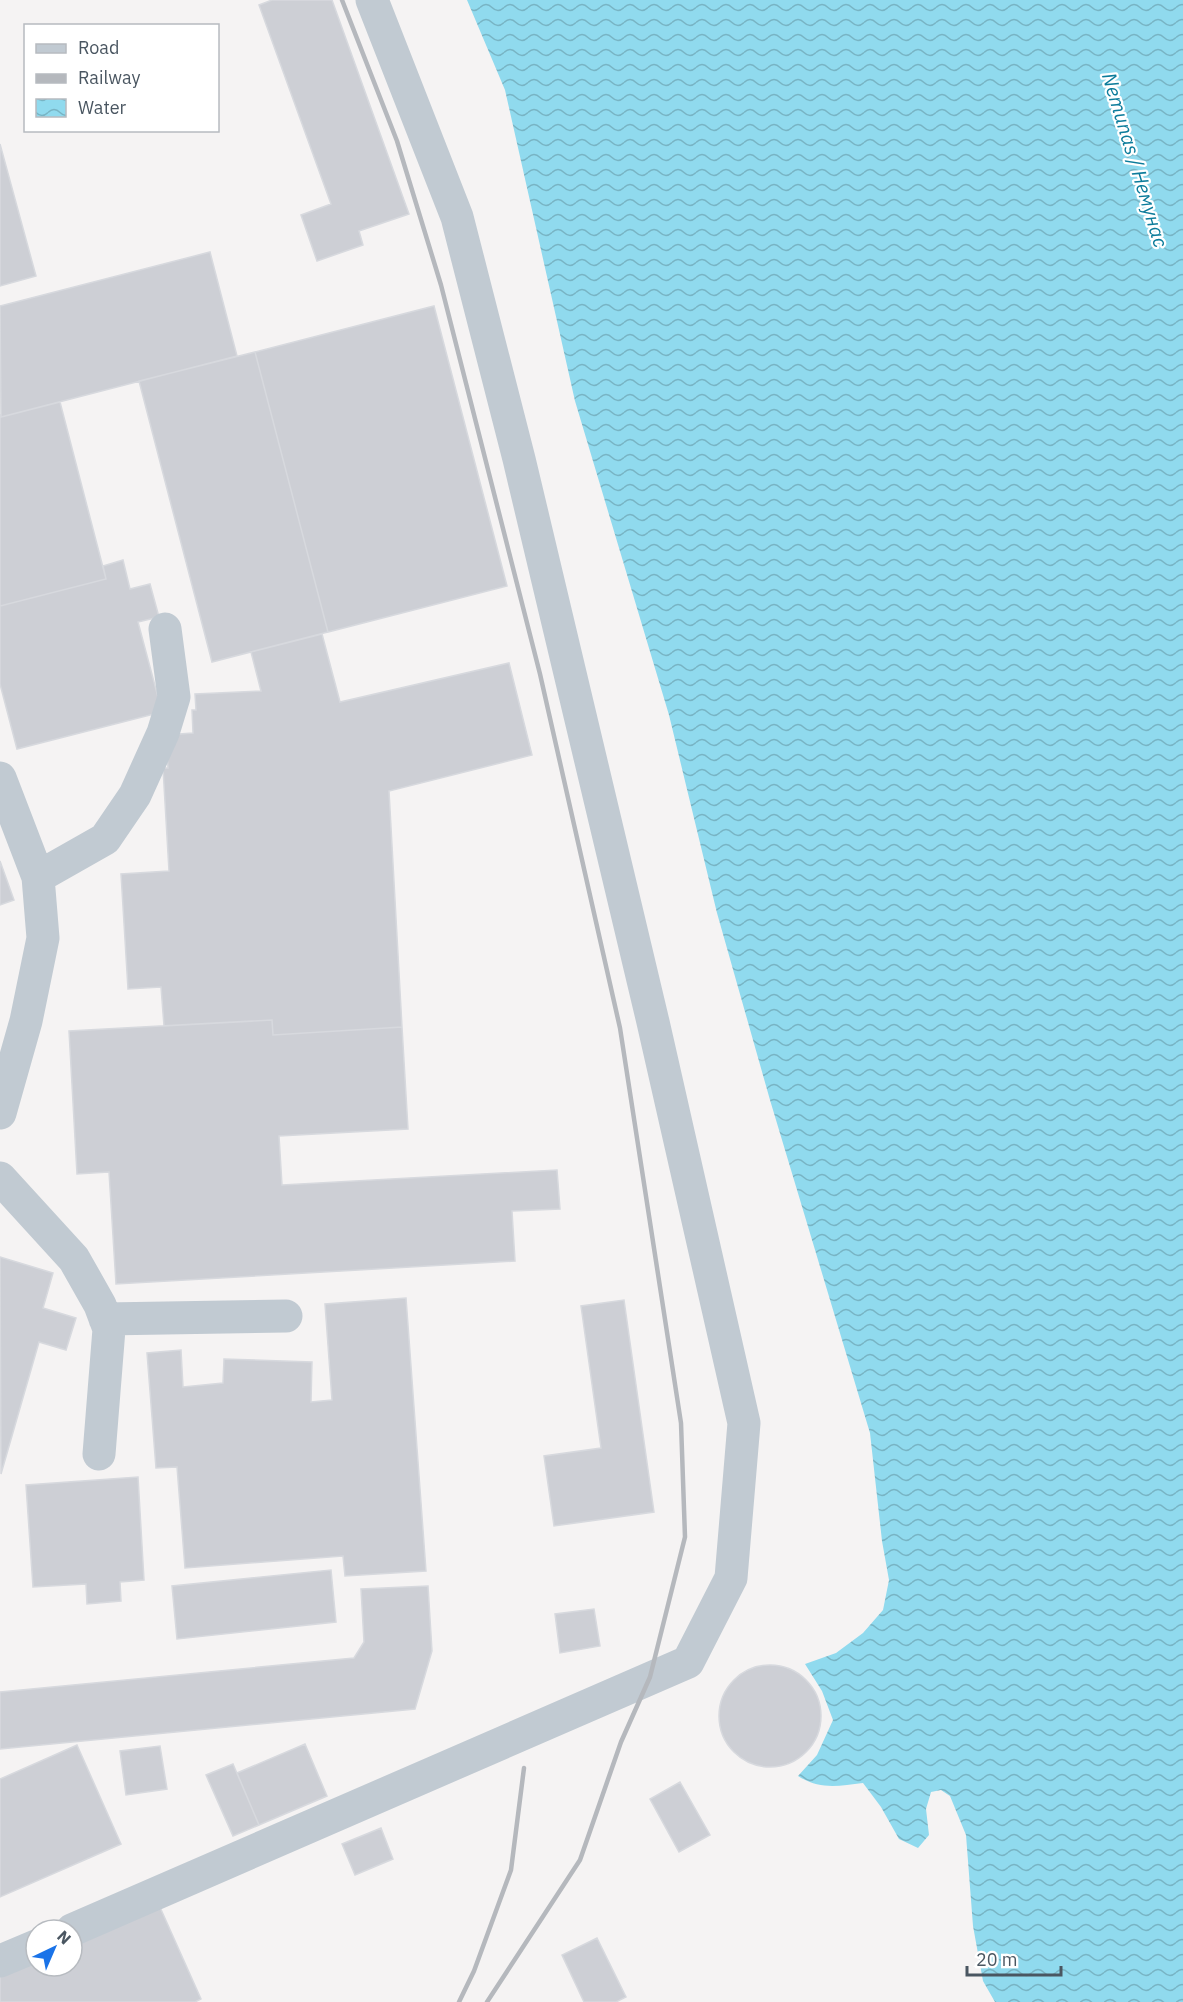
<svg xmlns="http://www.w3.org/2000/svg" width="1183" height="2002" viewBox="0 0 1183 2002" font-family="'IBM Plex Sans',sans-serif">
<defs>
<pattern id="water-waves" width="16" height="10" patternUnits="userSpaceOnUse" patternTransform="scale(1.5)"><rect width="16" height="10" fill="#90daee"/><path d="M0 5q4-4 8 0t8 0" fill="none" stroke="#78b4c4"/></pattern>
</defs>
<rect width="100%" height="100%" fill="#f5f3f3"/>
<!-- water -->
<path fill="url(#water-waves)" d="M 467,0 L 1183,0 L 1183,2002 L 995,2002 L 983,1981 L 973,1926 L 966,1835 L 950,1796 L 941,1790 L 931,1792 L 926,1809 L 929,1835 L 918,1848 L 899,1839 L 881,1807 L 863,1783 C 838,1786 820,1790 798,1776 L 817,1755 L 833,1720 L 822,1691 L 805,1664 L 836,1653 L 863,1633 L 883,1610 L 889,1580 L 882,1541 L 870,1433 L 770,1100 L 717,913 L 669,715 L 575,401 L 505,90 Z"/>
<!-- building -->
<path fill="#cdcfd5" stroke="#d7d9de" stroke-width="1.5" d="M 272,0 L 332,0 L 409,214 L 359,231 L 363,245 L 317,261 L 301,215 L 331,204 L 259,5 Z
M 0,144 L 36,276 L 0,286 Z
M 210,252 L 237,356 L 1,417 L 0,306 Z
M 434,306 L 507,586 L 328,632 L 255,352 Z
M 255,352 L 328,632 L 212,662 L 139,381 Z
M 60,402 L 106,579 L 0,606 L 0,414 L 1,417 Z
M 123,560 L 130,589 L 150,584 L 159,617 L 138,622 L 162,712 L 17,749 L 0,684 L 0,606 L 106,579 L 103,566 Z
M 322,634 L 340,702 L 509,663 L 532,755 L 389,791 L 402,1027 L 273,1035 L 272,1020 L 164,1026 L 161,987 L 128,989 L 121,874 L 169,871 L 163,768 L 168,768 L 166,735 L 193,733 L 192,710 L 196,710 L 195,694 L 261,691 L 251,652 Z
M 0,861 L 14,900 L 0,905 Z
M 272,1020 L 273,1035 L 402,1027 L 408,1129 L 279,1136 L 282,1185 L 557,1170 L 560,1209 L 512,1211 L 515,1261 L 116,1284 L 109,1172 L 77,1174 L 69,1031 Z
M 0,1257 L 53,1273 L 43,1308 L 76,1318 L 66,1350 L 39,1342 L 1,1474 Z
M 406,1298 L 426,1571 L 345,1576 L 343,1556 L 185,1568 L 177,1467 L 156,1468 L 147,1353 L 181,1350 L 183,1387 L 223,1383 L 224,1359 L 312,1362 L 311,1402 L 332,1400 L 325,1304 Z
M 624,1300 L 654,1512 L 554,1526 L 544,1456 L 601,1448 L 581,1306 Z
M 138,1477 L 144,1580 L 120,1582 L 121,1601 L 87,1604 L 86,1584 L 33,1587 L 26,1485 Z
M 331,1570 L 336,1622 L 177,1639 L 172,1586 Z
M 428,1586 L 432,1651 L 415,1709 L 0,1749 L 0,1692 L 354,1658 L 364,1642 L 361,1589 Z
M 594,1609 L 600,1646 L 560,1653 L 555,1614 Z
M719 1716a51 51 0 1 1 102 0a51 51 0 1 1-102 0Z
M 305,1744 L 327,1796 L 259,1825 L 237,1773 Z
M 77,1745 L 121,1844 L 0,1897 L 0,1779 Z
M 160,1746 L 167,1789 L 126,1795 L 120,1751 Z
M 233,1764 L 259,1825 L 233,1836 L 206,1775 Z
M 680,1782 L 710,1835 L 679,1852 L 650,1799 Z
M 381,1828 L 393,1859 L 355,1875 L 342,1844 Z
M 159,1905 L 201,1999 L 195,2002 L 0,2002 L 0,1975 L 36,1959 L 36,1966 L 72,1966 L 72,1943 Z
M 597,1938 L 626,1997 L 616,2002 L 584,2002 L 562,1955 Z"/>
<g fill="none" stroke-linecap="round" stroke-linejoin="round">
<!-- minor -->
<path stroke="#c1cad2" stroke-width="33" d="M 0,778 L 38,877 L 43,938 L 26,1021 L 0,1113
M 38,877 L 105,839 L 135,795 L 163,733 L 174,697 L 165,629
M 0,1178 L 74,1259 L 100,1305 L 109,1329 L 99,1454
M 105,1319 L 286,1316
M 72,1930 L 688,1662 L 731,1578 L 744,1423 L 653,1022 L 519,459 L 457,217 L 372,0
M 0,1961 L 36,1946"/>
<!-- rail -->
<path stroke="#b5b8bd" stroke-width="4.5" d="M 342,0 L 397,141 L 441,285 L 540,674 L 620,1028 L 681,1423 L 685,1537 L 650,1677 L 621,1742 L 580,1860 L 487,2002
M 459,2002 L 474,1971 L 511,1870 L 524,1768"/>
</g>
<g text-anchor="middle" stroke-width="4.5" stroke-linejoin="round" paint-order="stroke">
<!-- water labels -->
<g font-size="20" font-style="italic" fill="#0c7c9b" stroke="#fff">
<text transform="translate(1135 160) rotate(73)" y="7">Nemunas / Немунас</text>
</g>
</g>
<!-- legend -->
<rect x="24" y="24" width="195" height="108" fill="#ffffff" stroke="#b7bbc0" stroke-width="1.5"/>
<rect x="36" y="44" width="30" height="9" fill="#c1cad2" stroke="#b7bbc0" stroke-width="1.5"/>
<text x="78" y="54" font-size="18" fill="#4a5661">Road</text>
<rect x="36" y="74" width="30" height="9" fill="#b5b8bd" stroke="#b7bbc0" stroke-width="1.5"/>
<text x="78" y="84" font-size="18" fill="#4a5661">Railway</text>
<rect x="36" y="99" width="30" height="18" fill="url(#water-waves)" stroke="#b7bbc0" stroke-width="1.5"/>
<text x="78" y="114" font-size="18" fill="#4a5661">Water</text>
<!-- north arrow -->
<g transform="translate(54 1948) rotate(44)"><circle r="28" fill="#ffffff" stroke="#b7bbc0" stroke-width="1.5"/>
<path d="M0-4.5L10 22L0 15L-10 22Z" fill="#1a73e8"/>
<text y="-9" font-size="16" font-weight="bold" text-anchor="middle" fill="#4a5661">N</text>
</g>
<!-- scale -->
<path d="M967 1966v9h94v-9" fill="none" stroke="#4a5661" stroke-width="3"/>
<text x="976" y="1966" font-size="18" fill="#4a5661" stroke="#ffffff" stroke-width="4.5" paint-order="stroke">20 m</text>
</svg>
